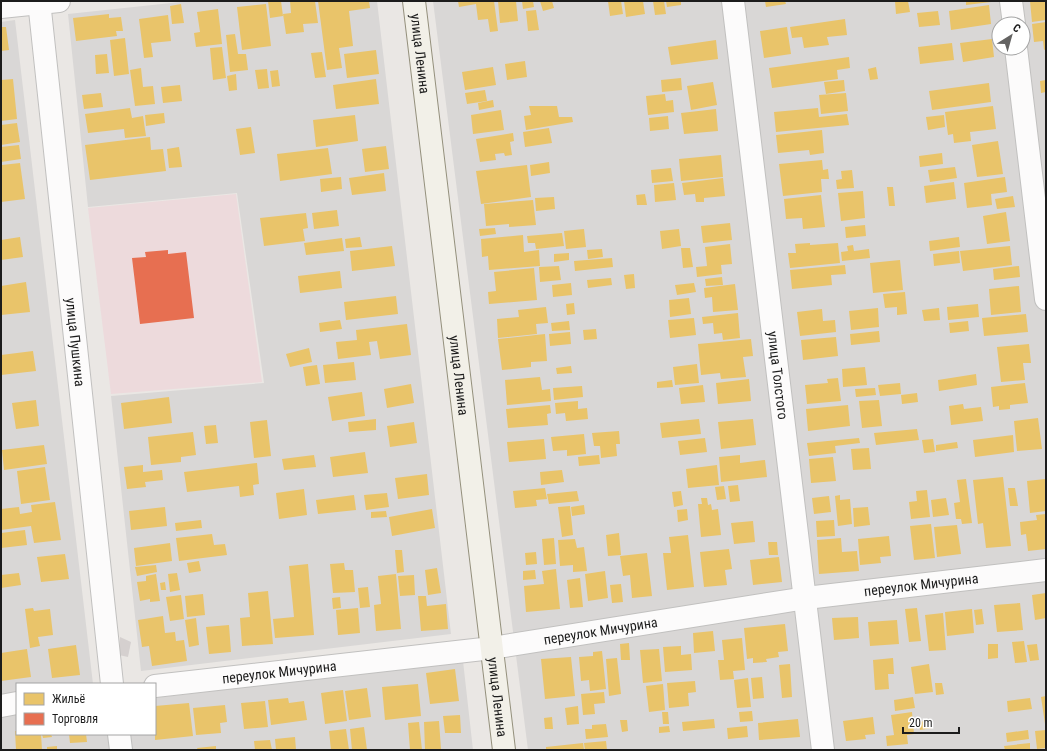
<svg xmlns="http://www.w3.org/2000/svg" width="1047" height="751" viewBox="0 0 1047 751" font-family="'Roboto Condensed',sans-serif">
<rect width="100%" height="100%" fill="#eae7e4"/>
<!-- residential -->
<path fill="#d9d7d6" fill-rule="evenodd" d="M 190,1 L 377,1 L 451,634 L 141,671 L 111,396 L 264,383 L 237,193 L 88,207 L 68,14 Z
M 433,1 L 1046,1 L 1046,750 L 528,750 ZM 999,24 L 1023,24 L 1023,48 L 999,48 Z
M 15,20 L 93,684 L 17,684 L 17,734 L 155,734 L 155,698 L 463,661 L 473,750 L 1,750 L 1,22 Z"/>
<!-- commercial -->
<path fill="#eddadc" d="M 236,194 L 262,382 L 111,394 L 88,208 Z"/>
<!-- homes -->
<path fill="#e9c46a" d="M 268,1 L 281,1 L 283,16 L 270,18 Z
M 290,1 L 315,1 L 318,23 L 303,24 L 304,32 L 286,34 L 283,14 L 291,13 Z
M 318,1 L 369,1 L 370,8 L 349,11 L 353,46 L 339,48 L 342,68 L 327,70 Z
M 458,1 L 494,1 L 498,31 L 490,32 L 488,19 L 478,20 L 476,4 L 459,7 Z
M 498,1 L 516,1 L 518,21 L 500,23 Z
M 522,1 L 533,1 L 534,7 L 523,9 Z
M 540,1 L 552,1 L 554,8 L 543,11 Z
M 608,1 L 621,1 L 623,14 L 610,16 Z
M 624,1 L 643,1 L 645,14 L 626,17 Z
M 653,1 L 664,1 L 666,14 L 655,15 Z
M 666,1 L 681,1 L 681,5 L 667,7 Z
M 765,1 L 785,1 L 786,4 L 766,7 Z
M 895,1 L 908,1 L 910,12 L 896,14 Z
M 966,1 L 991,1 L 991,2 L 966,5 Z
M 1030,1 L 1046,1 L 1046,20 L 1032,22 Z
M 181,4 L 184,23 L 172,24 L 170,6 Z
M 266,4 L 271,46 L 242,50 L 237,7 Z
M 989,5 L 991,24 L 951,30 L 949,11 Z
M 218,9 L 222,44 L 196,47 L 194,33 L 200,32 L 197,12 Z
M 536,10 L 539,30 L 528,31 L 526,11 Z
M 938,11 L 940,25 L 919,27 L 917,13 Z
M 109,14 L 109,18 L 121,17 L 123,31 L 116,31 L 117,36 L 76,41 L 73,18 Z
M 168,15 L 171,41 L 151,43 L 153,57 L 144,58 L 139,19 Z
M 845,19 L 847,35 L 827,37 L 829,45 L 804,48 L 802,37 L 792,38 L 790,27 Z
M 1046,22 L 1046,49 L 1044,50 L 1043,41 L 1034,42 L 1032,24 Z
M 1,27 L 6,27 L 9,50 L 1,51 Z
M 787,27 L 791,54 L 764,58 L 760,31 Z
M 235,34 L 238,54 L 246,54 L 248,70 L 230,72 L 226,35 Z
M 125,38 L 129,74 L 114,76 L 110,40 Z
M 992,39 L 994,57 L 963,62 L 960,43 Z
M 716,40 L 718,59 L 671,65 L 668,47 Z
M 952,43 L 954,60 L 920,64 L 918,47 Z
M 222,47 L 226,78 L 213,80 L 210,48 Z
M 376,50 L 379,74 L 347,78 L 344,54 Z
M 322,52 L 326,77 L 315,78 L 311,53 Z
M 107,54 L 109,73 L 96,74 L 95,55 Z
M 849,57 L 850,68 L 837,70 L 838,79 L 772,88 L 769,68 Z
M 525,61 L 527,77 L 507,80 L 505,64 Z
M 493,67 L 496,85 L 465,90 L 462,72 Z
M 876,67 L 878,79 L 870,80 L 868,69 Z
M 141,68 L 143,87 L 153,86 L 155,104 L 135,106 L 130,70 Z
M 267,69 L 269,88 L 258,89 L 255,70 Z
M 278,70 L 280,86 L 272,87 L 270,71 Z
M 236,74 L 237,90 L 229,91 L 227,76 Z
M 681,78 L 682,90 L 662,92 L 661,80 Z
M 13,79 L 17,119 L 1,121 L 1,80 Z
M 376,79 L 379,104 L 336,109 L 333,85 Z
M 844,80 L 845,91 L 826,94 L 824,82 Z
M 1046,80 L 1046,92 L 1041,93 L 1040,81 Z
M 713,82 L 717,105 L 691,110 L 687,86 Z
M 989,83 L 991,102 L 932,110 L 929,91 Z
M 180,85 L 182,101 L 163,103 L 161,87 Z
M 485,90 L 487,101 L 467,104 L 465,93 Z
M 101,93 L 103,107 L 84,109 L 82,95 Z
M 846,93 L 848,111 L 821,114 L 819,95 Z
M 665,94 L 666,101 L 673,100 L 674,112 L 648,115 L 646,96 Z
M 493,100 L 494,107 L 479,110 L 478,103 Z
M 529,106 L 557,106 L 559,117 L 572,117 L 573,122 L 526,130 L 524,116 L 531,115 Z
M 993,106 L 996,129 L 970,132 L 971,141 L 954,143 L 953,134 L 948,135 L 945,112 Z
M 130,108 L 132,118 L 143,116 L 146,136 L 125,138 L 124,129 L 88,133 L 85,114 Z
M 818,108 L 819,117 L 847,114 L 849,125 L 776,132 L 774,112 Z
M 716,109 L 718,131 L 684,134 L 681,113 Z
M 501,110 L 504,130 L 473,134 L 471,115 Z
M 164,113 L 165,123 L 146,126 L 145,115 Z
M 355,115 L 358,141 L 316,147 L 313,120 Z
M 944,115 L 945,127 L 928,130 L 926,117 Z
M 668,116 L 669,129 L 650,131 L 649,118 Z
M 17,123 L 20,142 L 1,145 L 1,125 Z
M 251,127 L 255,153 L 240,155 L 236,129 Z
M 549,128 L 552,143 L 525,147 L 523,132 Z
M 822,130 L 824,153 L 810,155 L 809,150 L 778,153 L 776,135 Z
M 513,133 L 514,141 L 510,142 L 512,155 L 505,156 L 504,153 L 495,154 L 496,160 L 480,162 L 476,139 Z
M 150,137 L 151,150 L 163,149 L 166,171 L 90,180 L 85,145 Z
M 998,141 L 1003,174 L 977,177 L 972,145 Z
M 19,145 L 21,159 L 1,162 L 1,147 Z
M 386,146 L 389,169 L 365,172 L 362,149 Z
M 179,147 L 182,167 L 169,168 L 167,149 Z
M 328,148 L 332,174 L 280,181 L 277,154 Z
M 942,153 L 943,164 L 920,167 L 919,156 Z
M 721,155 L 723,177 L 681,181 L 679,159 Z
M 822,160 L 823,170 L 828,169 L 829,179 L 821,179 L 822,192 L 783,196 L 779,164 Z
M 549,162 L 550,173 L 531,176 L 530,165 Z
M 20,163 L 25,199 L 1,202 L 2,165 Z
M 527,165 L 531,197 L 481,204 L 476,171 Z
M 955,167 L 957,178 L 930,182 L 928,170 Z
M 671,168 L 673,181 L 652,183 L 651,170 Z
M 852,170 L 854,188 L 837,189 L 836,180 L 842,179 L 841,171 Z
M 384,173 L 386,191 L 352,195 L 349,178 Z
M 341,177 L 342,189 L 321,192 L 320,179 Z
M 1005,177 L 1007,192 L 991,194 L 992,205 L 967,208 L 964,183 Z
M 723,178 L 725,196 L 704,198 L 704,202 L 696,202 L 695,194 L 684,195 L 682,183 Z
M 954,182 L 956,199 L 926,203 L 924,186 Z
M 674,183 L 676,200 L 655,202 L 654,185 Z
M 887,187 L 893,187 L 895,206 L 889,206 Z
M 863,191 L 865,218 L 841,221 L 838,193 Z
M 645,194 L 647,205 L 637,205 L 636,195 Z
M 821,195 L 825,227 L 803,229 L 802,218 L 786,219 L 784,199 Z
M 1013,196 L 1015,207 L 997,209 L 995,199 Z
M 554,197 L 555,209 L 536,211 L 535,198 Z
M 533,200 L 536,225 L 509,227 L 509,224 L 486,226 L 484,204 Z
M 337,210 L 339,226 L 314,229 L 312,213 Z
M 1006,212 L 1010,241 L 987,244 L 983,216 Z
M 306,213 L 308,228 L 303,229 L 305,241 L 264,246 L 260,218 Z
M 730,223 L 732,240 L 703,243 L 701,226 Z
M 865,225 L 866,236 L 846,238 L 845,227 Z
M 495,228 L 496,234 L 480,236 L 479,229 Z
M 584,229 L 586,247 L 566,249 L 564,231 Z
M 679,229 L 681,246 L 662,249 L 660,231 Z
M 562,233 L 564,246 L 536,249 L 535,243 L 528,243 L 527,236 Z
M 523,235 L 524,252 L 539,250 L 540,266 L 489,270 L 488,256 L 482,257 L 481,239 Z
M 20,237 L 23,257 L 1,260 L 1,240 Z
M 360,237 L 362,247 L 346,248 L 345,239 Z
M 959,237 L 960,247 L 930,251 L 929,241 Z
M 342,238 L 344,251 L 306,255 L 304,243 Z
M 810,243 L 810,245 L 838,243 L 840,263 L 790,268 L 788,253 L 796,253 L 795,244 Z
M 730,244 L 732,264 L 721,265 L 722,274 L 697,277 L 696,267 L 707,266 L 705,247 Z
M 853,245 L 854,251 L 869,249 L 870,258 L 842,261 L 841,252 L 848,251 L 847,246 Z
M 392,246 L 395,266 L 352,271 L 350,251 Z
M 1010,246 L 1012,265 L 963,271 L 960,251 Z
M 681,248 L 690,248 L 693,267 L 683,268 Z
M 602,249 L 603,257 L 588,259 L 587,250 Z
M 959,251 L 960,263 L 934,266 L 933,254 Z
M 569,253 L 569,260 L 554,262 L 554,254 Z
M 612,258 L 613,267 L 575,271 L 574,261 Z
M 900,260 L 903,290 L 873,293 L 870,263 Z
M 845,265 L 846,274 L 831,275 L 832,285 L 792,289 L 790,270 Z
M 559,266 L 561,280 L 540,282 L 539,267 Z
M 1019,266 L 1020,277 L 994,280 L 993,269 Z
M 534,268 L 537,300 L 489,304 L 488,292 L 496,291 L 494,272 Z
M 340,271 L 342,288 L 300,293 L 298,276 Z
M 634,274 L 635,288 L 626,289 L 624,275 Z
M 722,277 L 723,285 L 706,286 L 705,279 Z
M 611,278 L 612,285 L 588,288 L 587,280 Z
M 26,282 L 30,312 L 1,315 L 1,286 Z
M 571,283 L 572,295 L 553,297 L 552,285 Z
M 694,283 L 696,292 L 677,295 L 675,285 Z
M 735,284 L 738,310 L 713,312 L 712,297 L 705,298 L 704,288 Z
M 1019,286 L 1021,312 L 991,315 L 989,289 Z
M 905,292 L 907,314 L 897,315 L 897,307 L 885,308 L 883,294 Z
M 396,296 L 398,314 L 346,320 L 344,302 Z
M 689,298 L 691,314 L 670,317 L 669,300 Z
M 574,303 L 575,314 L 567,315 L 566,304 Z
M 978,304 L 979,317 L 948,320 L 947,307 Z
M 546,307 L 548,323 L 536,324 L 537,334 L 498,338 L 497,319 L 519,317 L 518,310 Z
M 878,308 L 879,327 L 851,330 L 849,311 Z
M 939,308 L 940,320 L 924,321 L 922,310 Z
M 822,309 L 823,321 L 835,320 L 836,332 L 800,336 L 797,312 Z
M 738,313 L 740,338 L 723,340 L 722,333 L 714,334 L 713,323 L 703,324 L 702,317 Z
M 1026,314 L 1028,332 L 984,336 L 982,318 Z
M 694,318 L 696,335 L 670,338 L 668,320 Z
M 340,320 L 342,329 L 320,332 L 319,323 Z
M 569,321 L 570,330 L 552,331 L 551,323 Z
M 968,321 L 969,331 L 950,333 L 949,323 Z
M 407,324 L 411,355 L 380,359 L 377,341 L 369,342 L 371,355 L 338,359 L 336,342 L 357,340 L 356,330 Z
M 596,329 L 597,339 L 584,340 L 583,330 Z
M 879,331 L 880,342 L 851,345 L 850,334 Z
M 570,332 L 571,344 L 550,346 L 549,334 Z
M 545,334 L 547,361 L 531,362 L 531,367 L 502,370 L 498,339 Z
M 836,337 L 838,356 L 803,360 L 801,340 Z
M 751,339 L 753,356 L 743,357 L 746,377 L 721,379 L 720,373 L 701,375 L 698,344 Z
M 1029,344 L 1031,363 L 1023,363 L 1025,380 L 1001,382 L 997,347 Z
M 309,348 L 312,362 L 290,367 L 286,354 Z
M 33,351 L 36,371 L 1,375 L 1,355 Z
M 354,362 L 356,380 L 325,383 L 323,365 Z
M 697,364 L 699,383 L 675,385 L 673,367 Z
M 317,365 L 320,384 L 306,386 L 303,367 Z
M 571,366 L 572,373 L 557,374 L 556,368 Z
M 865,367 L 867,385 L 843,387 L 842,369 Z
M 976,374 L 977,385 L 939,391 L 938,380 Z
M 540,377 L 542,390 L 550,389 L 551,401 L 507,405 L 505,380 Z
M 838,378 L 841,401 L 807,404 L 805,385 L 828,383 L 827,379 Z
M 749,379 L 751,401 L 718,404 L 716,383 Z
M 672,380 L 673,387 L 657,388 L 657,382 Z
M 900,383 L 901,394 L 880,396 L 878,385 Z
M 1025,383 L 1028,403 L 1010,405 L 1010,409 L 999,410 L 999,406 L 993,407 L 991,387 Z
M 411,384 L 414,403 L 387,408 L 384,389 Z
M 703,385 L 705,402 L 681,404 L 679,388 Z
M 582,386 L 583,397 L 554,400 L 553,388 Z
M 875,388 L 876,395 L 856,397 L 855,389 Z
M 362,392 L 365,416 L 332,421 L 328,397 Z
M 917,393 L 918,402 L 902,404 L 901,395 Z
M 169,397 L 172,423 L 124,429 L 121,403 Z
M 36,400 L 39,426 L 16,429 L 12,403 Z
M 879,400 L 882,426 L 862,428 L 859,401 Z
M 578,401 L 578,409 L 587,408 L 588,419 L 566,421 L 565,413 L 556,414 L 555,403 Z
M 963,404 L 964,409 L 981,407 L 983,421 L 951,425 L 949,406 Z
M 550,405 L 551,413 L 547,414 L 548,425 L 508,428 L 506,409 Z
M 848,405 L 850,426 L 808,431 L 806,409 Z
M 1038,418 L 1042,449 L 1017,451 L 1014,421 Z
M 376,419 L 376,430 L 349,432 L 348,422 Z
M 699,419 L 701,434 L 662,438 L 660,423 Z
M 753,419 L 756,445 L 721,449 L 718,422 Z
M 267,420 L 271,456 L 254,458 L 250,422 Z
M 414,422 L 417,443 L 390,447 L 387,426 Z
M 216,425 L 218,443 L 206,444 L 204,426 Z
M 917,429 L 919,440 L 876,445 L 874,433 Z
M 619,431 L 620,444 L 616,444 L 617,456 L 601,458 L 600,446 L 594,446 L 592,433 Z
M 193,432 L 196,455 L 181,457 L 181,462 L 151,465 L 148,437 Z
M 584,434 L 586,454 L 567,456 L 567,450 L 553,451 L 551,437 Z
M 1013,435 L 1014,452 L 975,457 L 973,440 Z
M 705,438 L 707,452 L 680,455 L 678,441 Z
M 859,438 L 860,443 L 835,446 L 836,453 L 809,456 L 807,443 Z
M 544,439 L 546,459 L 509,462 L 507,442 Z
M 933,439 L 935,452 L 924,453 L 922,440 Z
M 957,442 L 958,448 L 936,451 L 936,445 Z
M 44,445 L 47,464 L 4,470 L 2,450 Z
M 869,448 L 871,469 L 853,470 L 851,449 Z
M 365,452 L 368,473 L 333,477 L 330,457 Z
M 314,455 L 316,467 L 284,470 L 282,459 Z
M 599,455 L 600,464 L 579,466 L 578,457 Z
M 740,455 L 740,463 L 765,460 L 767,477 L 721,482 L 719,457 Z
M 833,457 L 836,481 L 811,483 L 809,459 Z
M 257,463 L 259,484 L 253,485 L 254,495 L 240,497 L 239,486 L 187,492 L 184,472 Z
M 143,465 L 143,472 L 162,470 L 163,480 L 145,482 L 146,487 L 127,489 L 124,467 Z
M 717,465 L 719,485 L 688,488 L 686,469 Z
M 45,467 L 50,500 L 21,504 L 17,471 Z
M 562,470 L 564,482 L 541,485 L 540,472 Z
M 427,474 L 429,495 L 398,499 L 395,478 Z
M 1003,477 L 1011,546 L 986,548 L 983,523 L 978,524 L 973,480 Z
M 966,479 L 972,523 L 962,524 L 961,519 L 956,519 L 954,503 L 960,502 L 957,480 Z
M 1045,479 L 1046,511 L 1030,513 L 1027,481 Z
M 738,485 L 740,501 L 730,502 L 728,486 Z
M 724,486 L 726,499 L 717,500 L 715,487 Z
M 545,488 L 547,499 L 536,500 L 537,506 L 515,508 L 513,491 Z
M 1008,488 L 1015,488 L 1018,506 L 1010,506 Z
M 304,489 L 307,515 L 279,519 L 276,493 Z
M 927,490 L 930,517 L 911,519 L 909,502 L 917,501 L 916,491 Z
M 577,491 L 579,501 L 549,504 L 547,494 Z
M 681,491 L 683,505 L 674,507 L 672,492 Z
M 387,493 L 389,507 L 366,510 L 364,495 Z
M 354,495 L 356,510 L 318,514 L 316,500 Z
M 840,495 L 840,500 L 850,499 L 852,524 L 838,526 L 835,496 Z
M 829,496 L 831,512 L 814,514 L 812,498 Z
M 701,498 L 707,498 L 708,505 L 711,504 L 712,510 L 718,509 L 721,535 L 701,537 L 698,504 L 702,504 Z
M 946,498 L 949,515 L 933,517 L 931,500 Z
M 55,502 L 61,540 L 34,543 L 31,526 L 1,530 L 1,509 L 19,507 L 20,514 L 32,512 L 31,505 Z
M 584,505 L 585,514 L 572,516 L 571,507 Z
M 570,506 L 573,535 L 562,537 L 558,507 Z
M 165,507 L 167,526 L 131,530 L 129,511 Z
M 868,507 L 870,525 L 854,527 L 853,508 Z
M 432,509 L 435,528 L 392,536 L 389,517 Z
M 687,509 L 688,520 L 678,522 L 677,510 Z
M 386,511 L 387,517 L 371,518 L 371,512 Z
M 1046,514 L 1046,549 L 1028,551 L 1026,534 L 1021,535 L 1020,522 L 1037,520 L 1036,515 Z
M 201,520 L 202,528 L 176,531 L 175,523 Z
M 834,520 L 835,536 L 817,537 L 816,521 Z
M 753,521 L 755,542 L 734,544 L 731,523 Z
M 931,524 L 935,558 L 914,560 L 910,526 Z
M 957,525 L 961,554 L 937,557 L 934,527 Z
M 25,530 L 27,545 L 1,548 L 1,533 Z
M 619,533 L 621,555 L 608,556 L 606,535 Z
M 212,534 L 214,545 L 225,544 L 227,555 L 179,561 L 176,538 Z
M 688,535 L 694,587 L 667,590 L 663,553 L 671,553 L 669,537 Z
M 889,536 L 891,556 L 880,557 L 881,563 L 860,565 L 858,539 Z
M 554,538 L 556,564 L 544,565 L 542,539 Z
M 841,538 L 842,552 L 857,551 L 859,571 L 819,574 L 817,540 Z
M 575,539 L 577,548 L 584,547 L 587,571 L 573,572 L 573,565 L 560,566 L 558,540 Z
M 768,542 L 777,542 L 778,555 L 769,555 Z
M 170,543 L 172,561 L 136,566 L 134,548 Z
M 729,549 L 732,569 L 725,570 L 727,585 L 704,587 L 700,552 Z
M 395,550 L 402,550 L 404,572 L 397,573 Z
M 536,552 L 537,564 L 526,565 L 525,553 Z
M 647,553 L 652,596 L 632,598 L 630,575 L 623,576 L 620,556 Z
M 65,554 L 69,579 L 41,582 L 37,557 Z
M 779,557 L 782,582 L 753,585 L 750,560 Z
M 199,561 L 201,571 L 189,573 L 187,563 Z
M 344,563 L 345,570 L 353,570 L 355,592 L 333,593 L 330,564 Z
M 308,564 L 314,635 L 275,638 L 273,619 L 294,617 L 289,566 Z
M 156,565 L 157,572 L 137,576 L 135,567 Z
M 437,568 L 441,593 L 428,595 L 425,570 Z
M 556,569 L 560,609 L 526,612 L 524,586 L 544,584 L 542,571 Z
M 535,570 L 536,579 L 523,580 L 523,571 Z
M 605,571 L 608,598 L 588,601 L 585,574 Z
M 19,573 L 21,585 L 1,588 L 1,575 Z
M 177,573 L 180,590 L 170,592 L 168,574 Z
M 156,574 L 160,601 L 150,602 L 150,599 L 140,601 L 137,582 L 146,581 L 146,576 Z
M 396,574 L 401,629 L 376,631 L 374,605 L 381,604 L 378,576 Z
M 414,575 L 415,595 L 400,596 L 398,576 Z
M 580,578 L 583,607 L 570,608 L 567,580 Z
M 165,582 L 166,590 L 161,590 L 160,583 Z
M 621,584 L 623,602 L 612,603 L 610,585 Z
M 368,587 L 370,607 L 360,608 L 358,588 Z
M 268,591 L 273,644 L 242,646 L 240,618 L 250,617 L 248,593 Z
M 1046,593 L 1046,618 L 1035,620 L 1032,595 Z
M 203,594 L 205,615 L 187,617 L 185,596 Z
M 181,595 L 184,619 L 170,621 L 166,597 Z
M 418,596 L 426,596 L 427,606 L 446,604 L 448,629 L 421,631 Z
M 340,597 L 341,608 L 333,609 L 332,598 Z
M 1020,603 L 1023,630 L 997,632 L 994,605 Z
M 33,608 L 34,611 L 50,609 L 53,635 L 38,637 L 40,646 L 30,648 L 25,609 Z
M 358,608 L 360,633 L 338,635 L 336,610 Z
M 917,608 L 921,641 L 909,642 L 905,609 Z
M 972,609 L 974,633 L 947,636 L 945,612 Z
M 982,609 L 984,624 L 976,625 L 974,610 Z
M 943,613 L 946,650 L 929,651 L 925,615 Z
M 163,616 L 165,633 L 175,632 L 176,641 L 184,640 L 187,661 L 152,666 L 149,646 L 142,647 L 138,620 Z
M 858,617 L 859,638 L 834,640 L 832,618 Z
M 196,618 L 199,645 L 189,647 L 185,620 Z
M 897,620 L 899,644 L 870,646 L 868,622 Z
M 785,624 L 788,651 L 778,652 L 779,657 L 766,659 L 767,662 L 753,663 L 753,658 L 747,659 L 744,628 Z
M 229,625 L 231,652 L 209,654 L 206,627 Z
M 713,631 L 715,651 L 694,653 L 693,633 Z
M 742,638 L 745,670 L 733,671 L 734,679 L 720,680 L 718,660 L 724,660 L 722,640 Z
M 1024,641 L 1027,662 L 1015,663 L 1012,642 Z
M 629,643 L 630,660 L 621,660 L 620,644 Z
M 988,644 L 998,644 L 998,658 L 988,659 Z
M 1037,644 L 1039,660 L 1030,661 L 1027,645 Z
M 76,645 L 80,675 L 52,678 L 48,649 Z
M 681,646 L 681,655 L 691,654 L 692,670 L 665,672 L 663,647 Z
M 27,649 L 31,677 L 1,681 L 1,653 Z
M 659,649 L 662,681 L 643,683 L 640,650 Z
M 602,651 L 606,689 L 590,691 L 589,680 L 581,681 L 579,657 L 593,656 L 593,652 Z
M 571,657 L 575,696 L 545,699 L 541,659 Z
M 617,658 L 621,694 L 609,696 L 606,659 Z
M 893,658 L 894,674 L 888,674 L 889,689 L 875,690 L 873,660 Z
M 790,664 L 792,697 L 782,698 L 779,665 Z
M 929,664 L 933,692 L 915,694 L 911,667 Z
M 455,669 L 459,701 L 430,704 L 426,673 Z
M 762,677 L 764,698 L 753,699 L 751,678 Z
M 748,678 L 751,707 L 737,708 L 734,680 Z
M 695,681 L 696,692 L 688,693 L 689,706 L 669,708 L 667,683 Z
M 935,683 L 942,683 L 944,694 L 936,695 Z
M 418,684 L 421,716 L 385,720 L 382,687 Z
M 663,684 L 665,710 L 649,712 L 646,686 Z
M 367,688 L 371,717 L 349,720 L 345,691 Z
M 343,690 L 347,721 L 325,724 L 321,693 Z
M 604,692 L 605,703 L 594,704 L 595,714 L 583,715 L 581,694 Z
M 1046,696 L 1046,724 L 1045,724 L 1041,697 Z
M 913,697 L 915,708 L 895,711 L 894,700 Z
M 288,698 L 289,703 L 304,701 L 307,720 L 271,725 L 268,700 Z
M 1030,698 L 1032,709 L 1008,712 L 1007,701 Z
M 265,701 L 268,727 L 244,729 L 241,703 Z
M 189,703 L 193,736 L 155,740 L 155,706 Z
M 225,705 L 227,722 L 220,723 L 221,733 L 196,735 L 193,708 Z
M 578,706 L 579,724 L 567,725 L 565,708 Z
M 752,711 L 753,721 L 740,722 L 739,712 Z
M 662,712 L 668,712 L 669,724 L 663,724 Z
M 912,712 L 914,734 L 907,735 L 908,744 L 887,746 L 886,736 L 894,735 L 891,715 Z
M 460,715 L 461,733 L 445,733 L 443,716 Z
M 552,717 L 553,729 L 545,729 L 544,718 Z
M 873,717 L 875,734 L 865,735 L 866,739 L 846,741 L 843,721 Z
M 714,719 L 715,728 L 683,731 L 682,722 Z
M 798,719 L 800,737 L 759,740 L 758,723 Z
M 620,720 L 627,720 L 628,731 L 622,732 Z
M 931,720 L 932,728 L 920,730 L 919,722 Z
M 439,721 L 441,749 L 425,750 L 424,722 Z
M 419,722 L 422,750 L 410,750 L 408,723 Z
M 606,724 L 608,737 L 586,739 L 585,729 L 592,729 L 592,725 Z
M 669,726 L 670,732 L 659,733 L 659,727 Z
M 747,726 L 748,737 L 728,739 L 727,728 Z
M 364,727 L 367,750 L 352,750 L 350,729 Z
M 346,729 L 349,750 L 331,750 L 329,731 Z
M 1028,730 L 1029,739 L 1007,742 L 1006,733 Z
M 1046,730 L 1046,748 L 1037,749 L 1035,731 Z
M 15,731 L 17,731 L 17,734 L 41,734 L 42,750 L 16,750 Z
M 42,734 L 51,734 L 52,737 L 43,738 Z
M 69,734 L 86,734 L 87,742 L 70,743 Z
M 295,737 L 296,750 L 276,750 L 275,739 Z
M 270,740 L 272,750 L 255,750 L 254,741 Z
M 606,741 L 607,750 L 585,750 L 584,743 Z
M 583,743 L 584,750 L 546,750 L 546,747 Z
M 1030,743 L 1030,750 L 1005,750 L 1004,746 Z
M 57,746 L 57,750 L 47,750 L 47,747 Z
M 216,746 L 216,750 L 198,750 L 197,748 Z"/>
<!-- shops -->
<path fill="#e76f51" d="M 168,250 L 168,254 L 186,252 L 194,318 L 140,324 L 132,258 L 146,257 L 145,252 Z"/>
<!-- building -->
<path fill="#d5d0cf" d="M 120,637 L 131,642 L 128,657 L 119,655 Z"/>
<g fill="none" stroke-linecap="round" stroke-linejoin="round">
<!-- street casing -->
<g stroke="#c1c0bf" stroke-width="24">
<g id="street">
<path id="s1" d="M 39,1 L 112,684"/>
<path id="s2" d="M 733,1 L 823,750"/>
<path d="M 1011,1 L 1014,24"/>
<path d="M 1,7 L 59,1"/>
<path d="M 1016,48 L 1046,299"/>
<path id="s3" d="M 155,686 L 492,648 L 806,598 L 1046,570"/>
<path d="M 1,706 L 17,703"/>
<path d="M 119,734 L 121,750"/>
</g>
</g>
<!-- secondary casing -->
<g stroke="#94907c" stroke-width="24">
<g id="secondary">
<path id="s4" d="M 414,1 L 504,750"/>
</g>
</g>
<!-- street -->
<use href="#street" stroke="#fcfbfb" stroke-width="22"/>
<!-- secondary -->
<use href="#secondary" stroke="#f2f0e8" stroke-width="22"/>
</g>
<g text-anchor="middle" stroke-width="4" stroke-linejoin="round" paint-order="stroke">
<!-- street labels -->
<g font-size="14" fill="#1c1c1c" stroke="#fff">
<text dy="5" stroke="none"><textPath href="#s4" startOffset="53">улица Ленина</textPath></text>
<text dy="5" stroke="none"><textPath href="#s1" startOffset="343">улица Пушкина</textPath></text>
<text dy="5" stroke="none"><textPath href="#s4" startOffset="377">улица Ленина</textPath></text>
<text dy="5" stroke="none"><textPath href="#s2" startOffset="377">улица Толстого</textPath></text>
<text dy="5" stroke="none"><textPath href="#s3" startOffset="773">переулок Мичурина</textPath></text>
<text dy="5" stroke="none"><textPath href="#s3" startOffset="449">переулок Мичурина</textPath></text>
<text dy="5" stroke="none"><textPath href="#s3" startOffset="125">переулок Мичурина</textPath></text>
<text dy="5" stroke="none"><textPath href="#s4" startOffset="701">улица Ленина</textPath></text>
</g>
</g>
<!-- border -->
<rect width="1047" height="751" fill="none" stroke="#1c1c1c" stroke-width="4"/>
<!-- legend -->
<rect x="16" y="683" width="140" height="52" fill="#ffffff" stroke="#a4a4a4"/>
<rect x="24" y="693" width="20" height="12" fill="#e9c46a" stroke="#a4a4a4"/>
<text x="52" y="703" font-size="12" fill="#1c1c1c">Жильё</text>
<rect x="24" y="713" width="20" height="12" fill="#e76f51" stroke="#a4a4a4"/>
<text x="52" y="723" font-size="12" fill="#1c1c1c">Торговля</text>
<!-- north arrow -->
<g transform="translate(1011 36) rotate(37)"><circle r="19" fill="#ffffff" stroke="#a4a4a4"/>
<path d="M0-3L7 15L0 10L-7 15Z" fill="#646362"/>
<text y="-6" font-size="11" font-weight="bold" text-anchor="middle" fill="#1c1c1c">С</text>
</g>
<!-- scale -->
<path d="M903 727v6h56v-6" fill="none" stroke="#1c1c1c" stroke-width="2"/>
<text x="909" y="727" font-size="12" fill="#1c1c1c" stroke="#ffffff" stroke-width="3" paint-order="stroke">20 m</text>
</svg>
